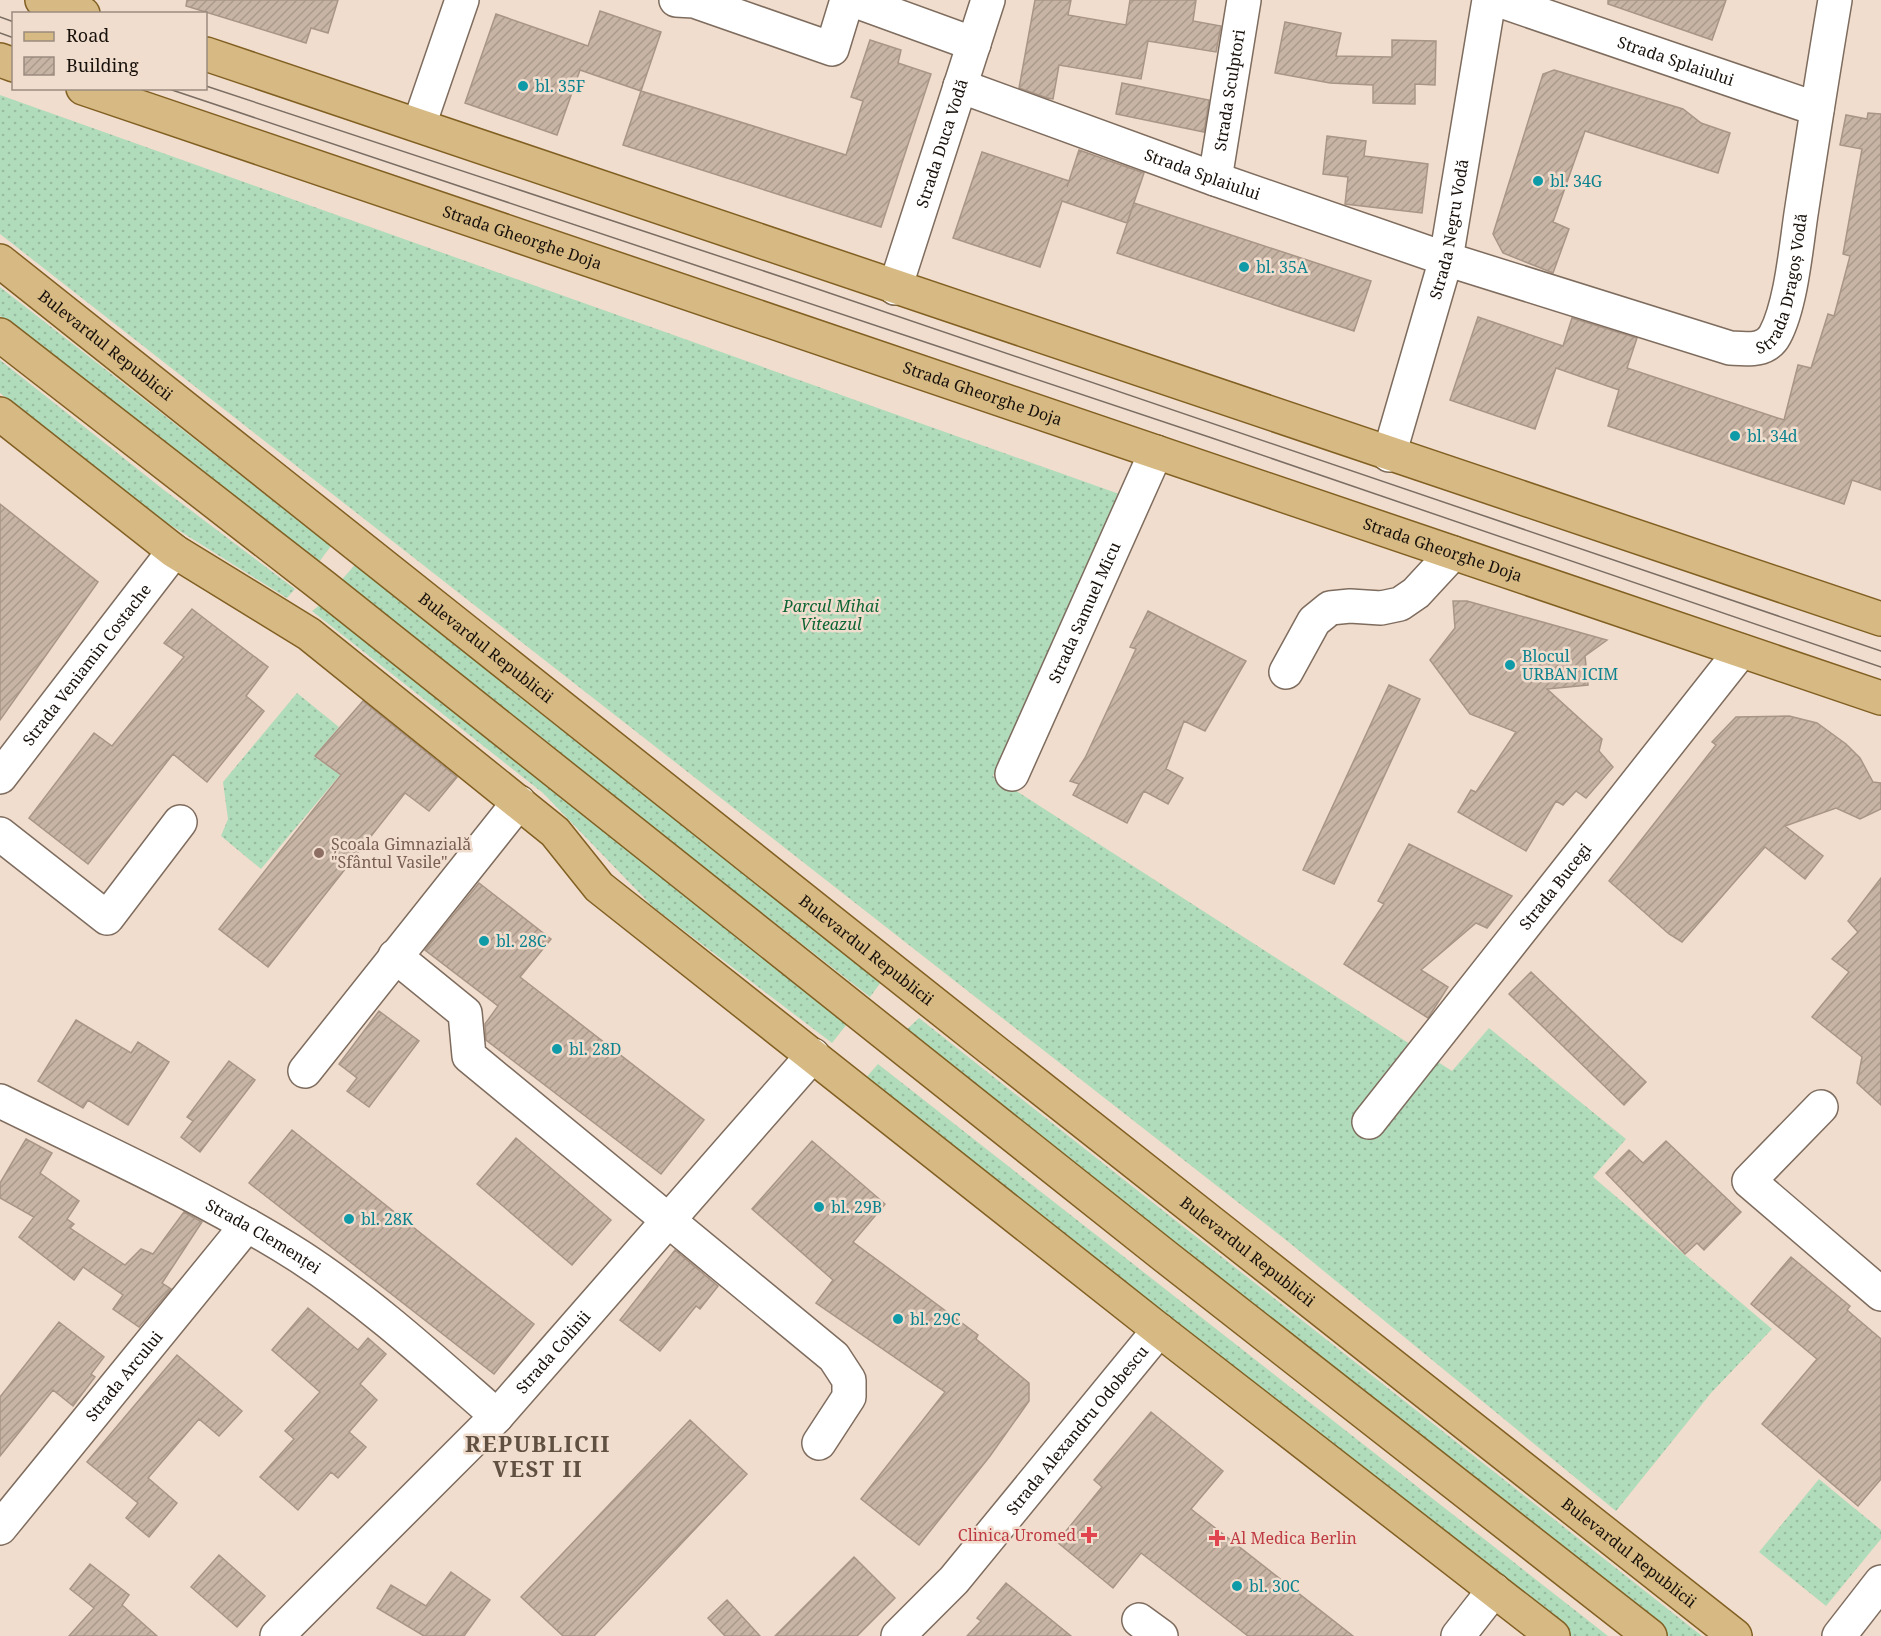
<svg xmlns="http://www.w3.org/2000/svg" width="1881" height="1636" viewBox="0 0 1881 1636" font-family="'Noto Serif',serif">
<defs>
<pattern id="grass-dots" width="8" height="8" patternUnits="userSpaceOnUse" patternTransform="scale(1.5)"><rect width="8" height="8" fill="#b1dcbb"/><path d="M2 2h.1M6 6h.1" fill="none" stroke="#98bc9f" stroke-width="1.8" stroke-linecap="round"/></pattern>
<pattern id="building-hatch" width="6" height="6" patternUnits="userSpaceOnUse" patternTransform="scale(1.5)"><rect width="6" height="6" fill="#c7b4a4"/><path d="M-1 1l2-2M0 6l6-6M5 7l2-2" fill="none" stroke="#aa9a8c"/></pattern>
</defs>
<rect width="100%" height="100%" fill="#f1ddcd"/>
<!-- grass -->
<path fill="url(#grass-dots)" d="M 0,95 L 1122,495 L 993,776 L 1452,1071 L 1489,1028 L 1626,1139 L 1593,1177 L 1772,1329 L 1711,1393 L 1616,1511 L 1286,1240 L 0,234 Z
M 0,287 L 331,546 L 316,566 L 0,316 Z
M 0,360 L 164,490 L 295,589 L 287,598 L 143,508 L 0,393 Z
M 359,560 L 884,978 L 870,997 L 339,583 Z
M 321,604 C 498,742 671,885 847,1024 L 832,1043 L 653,907 L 543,793 L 312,611 Z
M 297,693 L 339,727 L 314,756 L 340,775 L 261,869 L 221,836 L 228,819 L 223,782 Z
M 919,1018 L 1702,1636 L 1662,1636 L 902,1034 Z
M 878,1064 L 1608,1636 L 1569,1636 L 863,1081 Z
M 1819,1479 L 1881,1530 L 1881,1539 L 1826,1606 L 1759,1552 Z"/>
<!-- building -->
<path fill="url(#building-hatch)" stroke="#a89586" stroke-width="1.5" d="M 187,0 L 338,0 L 328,33 L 311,28 L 306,43 L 186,6 Z
M 1035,0 L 1071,0 L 1068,15 L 1126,25 L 1130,0 L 1196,0 L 1193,21 L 1221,26 L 1216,52 L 1148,41 L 1141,79 L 1059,65 L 1053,99 L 1047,98 L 1019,88 Z
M 1608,0 L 1726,0 L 1712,40 L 1608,4 Z
M 600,11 L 661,32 L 641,91 L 580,70 L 557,135 L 465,103 L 496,14 L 588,46 Z
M 1285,22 L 1341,33 L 1336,56 L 1392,57 L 1392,40 L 1436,41 L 1435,85 L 1415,84 L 1415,104 L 1373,103 L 1373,85 L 1330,83 L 1275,73 Z
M 870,40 L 901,50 L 898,63 L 931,74 L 881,227 L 623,145 L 641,91 L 846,155 L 863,101 L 851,97 Z
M 1554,70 L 1683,109 L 1701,123 L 1730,133 L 1718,173 L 1585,131 L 1553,222 L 1569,229 L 1553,273 L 1503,253 L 1493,234 L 1543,74 Z
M 1122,83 L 1209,100 L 1204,132 L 1116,114 Z
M 1868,113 L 1881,114 L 1881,490 L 1852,480 L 1844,504 L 1608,426 L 1619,390 L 1556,368 L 1535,429 L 1450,400 L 1478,317 L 1563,346 L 1572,318 L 1637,338 L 1627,368 L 1784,420 L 1798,365 L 1811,368 L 1828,314 L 1834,316 L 1850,256 L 1843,254 L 1862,149 L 1840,145 L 1846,115 L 1867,119 Z
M 1327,136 L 1366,141 L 1364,156 L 1428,164 L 1422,213 L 1345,204 L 1348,177 L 1323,174 Z
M 1079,150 L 1144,173 L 1127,223 L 1062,201 L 1040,267 L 953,238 L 982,152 L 1069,181 L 1067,187 Z
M 1134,203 L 1371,281 L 1354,331 L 1117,253 Z
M 0,504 L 98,582 L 0,720 Z
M 1453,601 L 1467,601 L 1607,640 L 1585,656 L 1588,685 L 1547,689 L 1602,739 L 1599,751 L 1613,767 L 1586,798 L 1576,791 L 1563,805 L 1556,801 L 1526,851 L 1458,812 L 1471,790 L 1476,792 L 1516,732 L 1470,714 L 1430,660 L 1455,628 Z
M 192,609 L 268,667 L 246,696 L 264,711 L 207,782 L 173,754 L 88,864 L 29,818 L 94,733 L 112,746 L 184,657 L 164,643 Z
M 1148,611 L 1246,661 L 1205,731 L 1184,721 L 1166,769 L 1183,778 L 1168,804 L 1144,791 L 1127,823 L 1073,795 L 1079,784 L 1070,781 L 1085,758 L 1136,649 L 1130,647 Z
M 1389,685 L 1420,699 L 1334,884 L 1303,870 Z
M 363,701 L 457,777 L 429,811 L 405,793 L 268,967 L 219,929 L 341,775 L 315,756 Z
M 1789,716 L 1817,723 L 1846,744 L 1860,758 L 1873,782 L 1881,783 L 1881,809 L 1860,819 L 1836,808 L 1785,826 L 1823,856 L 1805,879 L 1765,847 L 1682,942 L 1669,934 L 1609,881 L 1716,745 L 1712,742 L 1736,717 Z
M 1409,844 L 1512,896 L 1487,928 L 1476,923 L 1421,970 L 1448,987 L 1428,1018 L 1344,964 L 1384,904 L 1378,901 Z
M 1881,878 L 1881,1105 L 1857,1083 L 1862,1057 L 1812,1017 L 1849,972 L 1832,959 L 1858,932 L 1848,921 Z
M 479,883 L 551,939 L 520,977 L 704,1120 L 661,1174 L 486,1040 L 485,1024 L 498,1006 L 425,950 Z
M 1531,972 L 1646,1082 L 1624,1105 L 1509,994 Z
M 379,1011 L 419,1041 L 369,1107 L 347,1091 L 357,1078 L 339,1064 Z
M 76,1020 L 131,1053 L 138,1042 L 169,1062 L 128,1125 L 88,1100 L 83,1108 L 38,1081 Z
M 229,1061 L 255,1080 L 200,1152 L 181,1137 L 193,1121 L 187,1117 Z
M 292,1130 L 534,1324 L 494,1374 L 249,1183 Z
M 516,1138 L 611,1220 L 572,1265 L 477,1184 Z
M 26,1139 L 52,1153 L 40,1173 L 79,1201 L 67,1219 L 74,1224 L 70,1228 L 125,1265 L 141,1249 L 153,1254 L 184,1212 L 202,1222 L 162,1283 L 171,1289 L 139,1327 L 113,1309 L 123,1295 L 83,1267 L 74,1280 L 19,1237 L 34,1217 L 0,1198 L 0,1183 Z
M 812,1141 L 885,1204 L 853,1242 L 978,1335 L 976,1339 L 1029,1383 L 1029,1401 L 990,1456 L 919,1545 L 861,1499 L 945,1392 L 816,1303 L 833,1280 L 752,1209 Z
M 1666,1141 L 1741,1212 L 1704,1250 L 1697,1243 L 1685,1254 L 1606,1173 L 1629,1150 L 1643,1163 Z
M 675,1250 L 718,1286 L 700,1309 L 696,1306 L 660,1351 L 620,1320 Z
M 1791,1257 L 1850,1306 L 1847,1310 L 1881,1339 L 1881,1479 L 1858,1506 L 1762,1424 L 1817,1359 L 1751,1304 Z
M 308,1308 L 358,1350 L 368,1338 L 386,1354 L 360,1384 L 377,1400 L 349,1432 L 366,1447 L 338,1478 L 331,1472 L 298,1510 L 260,1477 L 294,1439 L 285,1431 L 320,1392 L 272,1350 Z
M 59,1322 L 104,1357 L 91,1374 L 95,1377 L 73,1406 L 53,1390 L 0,1456 L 0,1397 Z
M 177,1355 L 242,1411 L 219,1436 L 199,1419 L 148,1478 L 177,1503 L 149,1537 L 126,1518 L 138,1503 L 87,1462 Z
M 1151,1412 L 1223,1471 L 1191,1509 L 1353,1636 L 1248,1636 L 1141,1553 L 1113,1588 L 1057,1542 L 1102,1487 L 1094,1480 Z
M 690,1420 L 747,1474 L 594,1636 L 563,1636 L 521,1597 Z
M 219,1555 L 265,1596 L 237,1627 L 191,1587 Z
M 854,1557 L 895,1598 L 857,1636 L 775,1636 Z
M 90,1564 L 129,1595 L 122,1605 L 157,1636 L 69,1636 L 94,1608 L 70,1589 Z
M 451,1572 L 490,1600 L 464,1636 L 424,1636 L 377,1608 L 391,1585 L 426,1606 Z
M 1006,1583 L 1071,1636 L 967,1636 L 981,1621 L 977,1618 Z
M 727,1600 L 760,1636 L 725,1636 L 708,1618 Z"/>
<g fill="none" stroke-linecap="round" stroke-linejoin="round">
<!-- minor casing -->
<g stroke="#7e6c5e" stroke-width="36">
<g id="minor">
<path d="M 676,0 L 694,1 L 832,49 L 847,0"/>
<path d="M 853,0 L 974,44"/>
<path id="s1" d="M 1498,0 L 1817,109"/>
<path id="s2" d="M 960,86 L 1215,179 L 1446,259 L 1730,348 C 1747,349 1766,352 1775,335 C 1791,305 1796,248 1801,214 C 1812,142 1823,71 1835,0"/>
<path d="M 419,125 L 462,0"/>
<path id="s3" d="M 1215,179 L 1244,0"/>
<path id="s4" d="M 895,288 L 988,0"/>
<path id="s5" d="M 1389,455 L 1446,259 L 1489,0"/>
<path d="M 1286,672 L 1314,621 L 1330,608 L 1350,606 L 1381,608 L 1400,604 L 1416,593 L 1453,553"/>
<path id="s6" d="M 1012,774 L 1156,452"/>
<path id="s7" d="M 0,777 L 174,551"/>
<path d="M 0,834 L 107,918 L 180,822"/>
<path d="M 395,956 L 465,1013 L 469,1056 L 834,1357 L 849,1380 L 849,1397 L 819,1443"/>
<path d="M 305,1071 L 519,802"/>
<path id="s8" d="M 0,1101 C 98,1149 207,1198 299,1256 C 370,1302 433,1360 497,1416"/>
<path d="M 1821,1107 L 1749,1181 L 1881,1294"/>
<path id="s9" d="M 1369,1122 L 1741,651"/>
<path id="s10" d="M 0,1528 L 247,1225"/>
<path d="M 1139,1620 L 1161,1636"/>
<path id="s11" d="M 277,1636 L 497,1416 L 813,1055"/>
<path id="s12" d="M 898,1636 L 954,1580 L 1159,1330"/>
<path d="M 1458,1636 L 1494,1590"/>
<path d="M 1839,1636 L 1881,1582"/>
</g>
</g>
<!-- major casing -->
<g stroke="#826023" stroke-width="36">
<g id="major">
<path d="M 42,0 L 83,14"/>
<path d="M 206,54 L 1881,619"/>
<path d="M 0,60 L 14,65"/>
<path id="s13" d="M 83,88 L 1881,698"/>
<path id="s14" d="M 0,261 L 990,1048 L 1735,1636"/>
<path d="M 0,335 L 324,587 L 1166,1257 L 1650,1636"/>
<path d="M 0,414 L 174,551 L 309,634 L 555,832 L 599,887 L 1159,1330 L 1553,1636"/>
</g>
</g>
<!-- minor -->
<use href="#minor" stroke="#fff" stroke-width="33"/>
<!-- major -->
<use href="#major" stroke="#d6b983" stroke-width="33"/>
<!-- tram -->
<path stroke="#7a6d63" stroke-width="1.5" d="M 0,17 L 14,22
M 0,33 L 14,38
M 206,86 L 800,283 L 1881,651
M 166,88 L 1212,438 L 1881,667"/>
</g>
<!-- markers -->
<g fill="#0f9aa8" stroke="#f1ddcd" stroke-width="2">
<circle cx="523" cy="86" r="6"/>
<circle cx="1538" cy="181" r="6"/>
<circle cx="1244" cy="267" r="6"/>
<circle cx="1735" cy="436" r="6"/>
<circle cx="1510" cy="665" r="6"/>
<circle cx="484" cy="941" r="6"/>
<circle cx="557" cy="1049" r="6"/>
<circle cx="819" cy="1207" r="6"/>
<circle cx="349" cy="1219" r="6"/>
<circle cx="898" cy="1319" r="6"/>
<circle cx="1237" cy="1586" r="6"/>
</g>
<circle fill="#8d6e63" stroke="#f1ddcd" stroke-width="2" cx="319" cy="853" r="6"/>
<g fill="#e0444e" stroke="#f1ddcd" stroke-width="2">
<path d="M1086 1526h6v6h6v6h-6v6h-6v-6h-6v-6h6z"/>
<path d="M1214 1529h6v6h6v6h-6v6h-6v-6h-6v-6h6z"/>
</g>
<g text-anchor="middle" stroke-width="5" stroke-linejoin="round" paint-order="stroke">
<!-- street labels -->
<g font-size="16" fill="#18110b" stroke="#f1ddcd">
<text dy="6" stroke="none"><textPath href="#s1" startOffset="188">Strada Splaiului</textPath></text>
<text dy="6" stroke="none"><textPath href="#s3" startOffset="90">Strada Sculptori</textPath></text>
<text dy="6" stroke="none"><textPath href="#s4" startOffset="152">Strada Duca Vodă</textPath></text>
<text dy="6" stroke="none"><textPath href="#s2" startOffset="258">Strada Splaiului</textPath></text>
<text dy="6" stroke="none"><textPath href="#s5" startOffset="234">Strada Negru Vodă</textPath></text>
<text dy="6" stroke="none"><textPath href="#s13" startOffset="464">Strada Gheorghe Doja</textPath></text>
<text dy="6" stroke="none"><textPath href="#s2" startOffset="914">Strada Dragoș Vodă</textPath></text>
<text dy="6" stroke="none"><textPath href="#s14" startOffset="135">Bulevardul Republicii</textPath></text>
<text dy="6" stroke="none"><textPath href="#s13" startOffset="950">Strada Gheorghe Doja</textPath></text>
<text dy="6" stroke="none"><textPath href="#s13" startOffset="1436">Strada Gheorghe Doja</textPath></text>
<text dy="6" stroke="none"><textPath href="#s6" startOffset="177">Strada Samuel Micu</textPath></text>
<text dy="6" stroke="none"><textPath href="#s14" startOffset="621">Bulevardul Republicii</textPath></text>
<text dy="6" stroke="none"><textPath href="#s7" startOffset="142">Strada Veniamin Costache</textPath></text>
<text dy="6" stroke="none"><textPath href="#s9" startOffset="300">Strada Bucegi</textPath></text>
<text dy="6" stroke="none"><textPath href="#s14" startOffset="1107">Bulevardul Republicii</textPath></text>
<text dy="6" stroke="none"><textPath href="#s8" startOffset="296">Strada Clemenței</textPath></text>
<text dy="6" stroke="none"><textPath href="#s14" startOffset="1593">Bulevardul Republicii</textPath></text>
<text dy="6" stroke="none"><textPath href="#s11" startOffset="396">Strada Colinii</textPath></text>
<text dy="6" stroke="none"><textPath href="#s10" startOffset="196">Strada Arcului</textPath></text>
<text dy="6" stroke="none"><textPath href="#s12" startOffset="273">Strada Alexandru Odobescu</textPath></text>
<text dy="6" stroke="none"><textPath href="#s14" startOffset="2079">Bulevardul Republicii</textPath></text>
</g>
<!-- culture labels -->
<g font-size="16" fill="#0d838f" stroke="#f1ddcd" text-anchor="start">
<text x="535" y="92">bl. 35F</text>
<text x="1550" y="187">bl. 34G</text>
<text x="1256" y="273">bl. 35A</text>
<text x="1747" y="442">bl. 34d</text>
<text x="1522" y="662">Blocul<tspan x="1522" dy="18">URBAN ICIM</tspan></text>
<text x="496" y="947">bl. 28C</text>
<text x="569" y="1055">bl. 28D</text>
<text x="831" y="1213">bl. 29B</text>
<text x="361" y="1225">bl. 28K</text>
<text x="910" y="1325">bl. 29C</text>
<text x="1249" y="1592">bl. 30C</text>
</g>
<!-- park labels -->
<g font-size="16" font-style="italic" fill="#0f6635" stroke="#f1ddcd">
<text x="831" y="612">Parcul Mihai<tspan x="831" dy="18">Viteazul</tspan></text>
</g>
<!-- education labels -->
<g font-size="16" fill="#785e54" stroke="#f1ddcd" text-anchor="start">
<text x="331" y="850">Școala Gimnazială<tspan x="331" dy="18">"Sfântul Vasile"</tspan></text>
</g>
<!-- health labels -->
<g font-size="16" fill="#be3a42" stroke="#f1ddcd" text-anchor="end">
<text x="1076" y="1541">Clinica Uromed</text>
<text x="1230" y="1544" text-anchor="start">Al Medica Berlin</text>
</g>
<!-- district labels -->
<g font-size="22" font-weight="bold" letter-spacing="1.5" fill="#605042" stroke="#f1ddcd">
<text x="538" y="1452">REPUBLICII<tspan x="538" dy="25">VEST II</tspan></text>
</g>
</g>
<!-- legend -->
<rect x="12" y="12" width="195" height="78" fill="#f1ddcd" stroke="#9a8b7f" stroke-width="1.5"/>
<rect x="24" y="32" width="30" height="9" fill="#d6b983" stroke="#9a8b7f" stroke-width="1.5"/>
<text x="66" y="42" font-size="18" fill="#18110b">Road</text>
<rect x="24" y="57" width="30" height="18" fill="url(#building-hatch)" stroke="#9a8b7f" stroke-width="1.5"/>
<text x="66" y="72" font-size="18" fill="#18110b">Building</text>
</svg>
